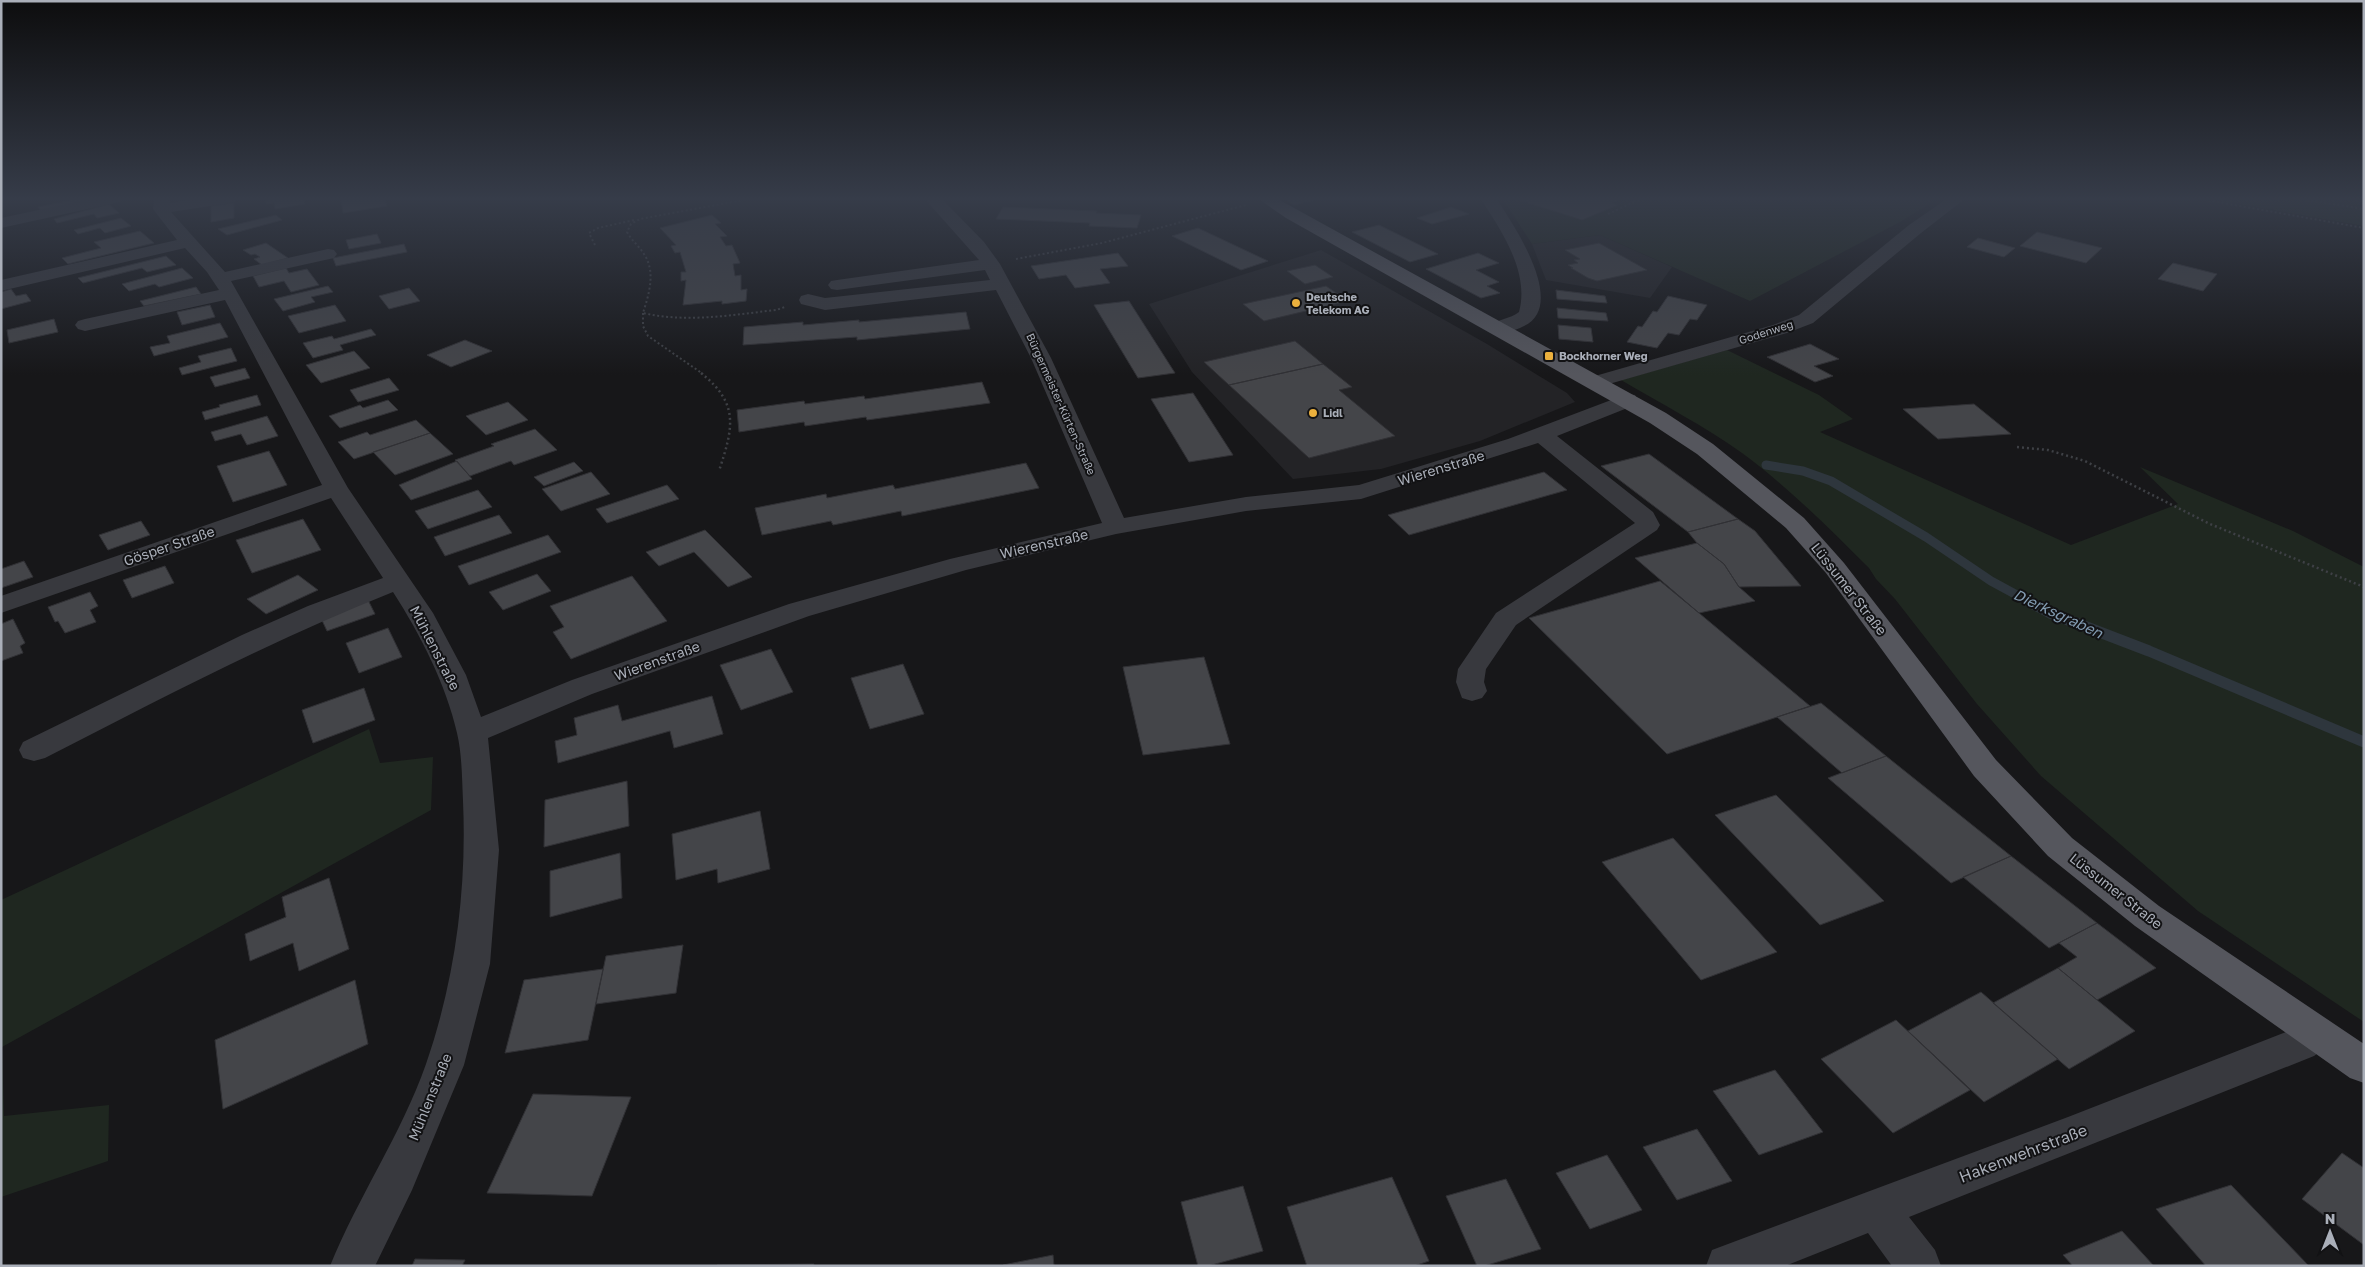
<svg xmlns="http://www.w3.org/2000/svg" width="2365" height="1267" viewBox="0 0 2365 1267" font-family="'Golos Text',sans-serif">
<rect width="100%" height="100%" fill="#171719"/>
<!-- built -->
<path fill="#232326" d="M 1600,235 L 1672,267 L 1650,298 L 1546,280 L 1532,244 Z
M 1321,250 L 1487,344 L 1567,393 L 1575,402 L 1480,441 L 1381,469 L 1293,479 L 1192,372 L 1149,304 Z"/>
<!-- green -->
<path fill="#1f2720" d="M 1502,198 L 1939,198 L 1900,222 L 1750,301 L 1600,235 L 1532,244 Z
M 2205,198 L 2364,198 L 2364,226 Z
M 1727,350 L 1819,395 L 1853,419 L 1820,432 L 2071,545 L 2178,504 L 2140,467 L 2293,531 L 2364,567 L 2364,1022 L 2198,911 L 2041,776 L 1977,704 L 1895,599 L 1876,579 L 1869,568 C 1829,528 1788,487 1742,453 C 1704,426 1662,404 1621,380 Z
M 369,729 L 380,763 L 433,757 L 431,810 L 2,1047 L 4,1116 L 109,1105 L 108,1161 L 1,1197 L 1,900 Z"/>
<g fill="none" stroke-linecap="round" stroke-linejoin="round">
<!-- stream-far1 -->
<path stroke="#2e363d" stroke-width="9" d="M 1766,465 L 1803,471 L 1831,481 L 1926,537 L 1991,581 L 2026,600"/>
<!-- stream -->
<path stroke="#2e363d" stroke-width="11" d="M 2024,599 L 2050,613 L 2149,651 L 2364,742"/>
</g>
<!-- building -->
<path fill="#444549" stroke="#313135" d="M 69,198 L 100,198 L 41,211 L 38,207 L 71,200 Z
M 266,198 L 304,198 L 305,204 L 275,209 L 274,203 L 266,204 Z
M 351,198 L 385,198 L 387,206 L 343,213 L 341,199 Z
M 1282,198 L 1312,198 L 1316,200 L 1294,205 Z
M 1512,198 L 1618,198 L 1621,199 L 1612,203 L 1618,205 L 1582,220 Z
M 234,203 L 234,218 L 211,222 L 211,206 Z
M 109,204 L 119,213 L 97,218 L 94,214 L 57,223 L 54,219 Z
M 1003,207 L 1097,211 L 1096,213 L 1141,215 L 1137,228 L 1089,226 L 1090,223 L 996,219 Z
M 1451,207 L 1469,214 L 1432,224 L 1417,218 Z
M 276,215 L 282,220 L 227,235 L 218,229 Z
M 712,215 L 721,223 L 715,224 L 727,236 L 720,237 L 726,246 L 732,245 L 740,263 L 733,264 L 735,276 L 741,275 L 741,290 L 747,289 L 746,301 L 722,304 L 722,301 L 683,305 L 686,280 L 681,281 L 681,272 L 686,272 L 680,252 L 675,253 L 671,246 L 676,245 L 660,228 Z
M 121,218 L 131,226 L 105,233 L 100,228 L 78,234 L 74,230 Z
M 1379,225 L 1438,254 L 1410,262 L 1352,232 Z
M 1198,228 L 1268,261 L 1241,270 L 1172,236 Z
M 140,231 L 154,243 L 68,264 L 62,258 L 101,248 L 94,242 Z
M 2037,232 L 2102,248 L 2086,263 L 2020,246 Z
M 377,234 L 381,243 L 349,249 L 346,240 Z
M 1978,238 L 2015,248 L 2004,257 L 1967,247 Z
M 266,243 L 288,258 L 262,265 L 254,259 L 260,257 L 255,254 L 251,255 L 243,250 Z
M 1599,243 L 1647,270 L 1597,281 L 1588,278 L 1571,268 L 1573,268 L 1568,265 L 1578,263 L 1574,260 L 1580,259 L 1565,250 Z
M 404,244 L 407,252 L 336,266 L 333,258 Z
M 1118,253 L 1128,266 L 1100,269 L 1110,283 L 1075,288 L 1066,275 L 1039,279 L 1031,266 Z
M 1478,253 L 1499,263 L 1476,270 L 1499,282 L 1487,286 L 1500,293 L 1481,298 L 1426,269 Z
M 166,256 L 176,265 L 147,272 L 142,268 L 83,283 L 78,278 Z
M 2173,263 L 2217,274 L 2203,291 L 2158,279 Z
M 1315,265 L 1333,277 L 1305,284 L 1287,271 Z
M 182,268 L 193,278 L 159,287 L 155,284 L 129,291 L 122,284 Z
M 286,268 L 289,273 L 307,269 L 319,285 L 291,292 L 284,281 L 259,287 L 253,276 Z
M 328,286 L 333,292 L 311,297 L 315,302 L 283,311 L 274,299 Z
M 1326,286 L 1348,301 L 1264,321 L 1243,304 Z
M 196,287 L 201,294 L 144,306 L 140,301 Z
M 409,288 L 420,301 L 389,309 L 379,296 Z
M 11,289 L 16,296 L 26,294 L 31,301 L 1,309 L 1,292 Z
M 1556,290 L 1605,296 L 1607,303 L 1557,299 Z
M 1668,296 L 1707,305 L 1697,320 L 1690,319 L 1679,335 L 1668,333 L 1657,348 L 1627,342 L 1638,326 L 1642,327 L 1653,311 L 1657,312 Z
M 1129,301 L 1175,373 L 1138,378 L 1094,305 Z
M 210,305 L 215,317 L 182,325 L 177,312 Z
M 335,305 L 346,321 L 299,333 L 288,316 Z
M 1557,308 L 1606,313 L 1608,321 L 1558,318 Z
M 966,312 L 970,329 L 857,340 L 857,337 L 743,345 L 744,327 L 803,322 L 803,325 L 859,320 L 859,322 Z
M 54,319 L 58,332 L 9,343 L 7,330 Z
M 220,323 L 228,337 L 154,356 L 150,347 L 170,343 L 167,336 Z
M 1558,325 L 1591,328 L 1593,342 L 1559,339 Z
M 371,329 L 376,335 L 340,345 L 343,350 L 313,358 L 303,343 L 332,336 L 334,339 Z
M 465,340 L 492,351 L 451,367 L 427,355 Z
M 1295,341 L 1323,364 L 1229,385 L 1204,362 Z
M 1810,344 L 1839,359 L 1814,366 L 1833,376 L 1815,382 L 1767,357 Z
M 231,348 L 237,361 L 182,375 L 179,368 L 201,362 L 198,356 Z
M 354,351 L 370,368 L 321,383 L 306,365 Z
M 1323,364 L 1352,387 L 1339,390 L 1395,436 L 1309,458 L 1229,385 Z
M 245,368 L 250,378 L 215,387 L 210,377 Z
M 389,378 L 399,390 L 358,402 L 350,390 Z
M 982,382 L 990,403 L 867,420 L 866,417 L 805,426 L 804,422 L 739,432 L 737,410 L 804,401 L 805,404 L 864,396 L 865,399 Z
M 1193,393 L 1233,455 L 1189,462 L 1151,399 Z
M 257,395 L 261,405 L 205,420 L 202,412 L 220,407 L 219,405 Z
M 388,400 L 398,410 L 340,428 L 329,416 L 360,405 L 363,408 Z
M 508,402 L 528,420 L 486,435 L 466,416 Z
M 1974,404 L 2011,434 L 1938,439 L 1903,409 Z
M 267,416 L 278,436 L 247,445 L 241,434 L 215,441 L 211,432 Z
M 416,420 L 430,433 L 354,459 L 338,442 L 367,432 L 370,435 Z
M 535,429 L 557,450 L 514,465 L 511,461 L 470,476 L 455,460 L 494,446 L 491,444 Z
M 430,433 L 453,454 L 395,475 L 373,452 Z
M 269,451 L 287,485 L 233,502 L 217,466 Z
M 1649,454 L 1738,519 L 1688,532 L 1601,466 Z
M 457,461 L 472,479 L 411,500 L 399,485 Z
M 574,462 L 583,471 L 544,486 L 534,477 Z
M 1026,463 L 1039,488 L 902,516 L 901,511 L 833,525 L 831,521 L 762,535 L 755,508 L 826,494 L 827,498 L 893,485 L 895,489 Z
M 591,472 L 610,494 L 561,511 L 542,489 Z
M 1544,472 L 1567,490 L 1409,535 L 1388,515 Z
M 667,485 L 679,499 L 607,523 L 596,509 Z
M 478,490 L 492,507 L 428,529 L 415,511 Z
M 499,515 L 512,533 L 445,556 L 434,537 Z
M 303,519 L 321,550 L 252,573 L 236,540 Z
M 1738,519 L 1755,531 L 1801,586 L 1739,587 L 1724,564 L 1697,543 L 1688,532 Z
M 141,521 L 150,535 L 108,550 L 99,535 Z
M 705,530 L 752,577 L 728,587 L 694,552 L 659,566 L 646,552 Z
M 548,535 L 561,552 L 469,585 L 458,566 Z
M 1697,543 L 1724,564 L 1739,587 L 1755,601 L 1699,613 L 1635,558 Z
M 24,561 L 33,577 L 1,588 L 1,569 Z
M 165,566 L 174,583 L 132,598 L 123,580 Z
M 537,574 L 551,591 L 503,610 L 489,592 Z
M 298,575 L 318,590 L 266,614 L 247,599 Z
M 632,576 L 667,621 L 571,659 L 553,632 L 564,627 L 550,606 Z
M 1660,581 L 1699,613 L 1810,706 L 1667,754 L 1529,618 Z
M 90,592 L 98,606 L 90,610 L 96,622 L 65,633 L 58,621 L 55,622 L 48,607 Z
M 368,600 L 375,614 L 327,631 L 320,616 Z
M 13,619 L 25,643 L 20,646 L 23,653 L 1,661 L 1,624 Z
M 388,628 L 402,657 L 359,673 L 346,643 Z
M 771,649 L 793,692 L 741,710 L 720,665 Z
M 1204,657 L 1230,744 L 1143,755 L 1123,667 Z
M 903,664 L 924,714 L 870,729 L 851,678 Z
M 364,688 L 375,720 L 313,743 L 302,710 Z
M 712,696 L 723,734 L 674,748 L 670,731 L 558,763 L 555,741 L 577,735 L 574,718 L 618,705 L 622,721 Z
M 1821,703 L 1886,756 L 1842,773 L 1777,717 Z
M 1886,756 L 2011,856 L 1951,883 L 1828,778 Z
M 627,781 L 629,826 L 544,847 L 545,800 Z
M 1776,795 L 1884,901 L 1820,925 L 1715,815 Z
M 760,811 L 770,869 L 718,883 L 717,869 L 676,880 L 672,834 Z
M 1673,838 L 1777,952 L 1701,980 L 1602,862 Z
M 620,853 L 622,898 L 550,917 L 550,871 Z
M 2011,856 L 2097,923 L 2049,948 L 1963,877 Z
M 329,878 L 349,949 L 299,971 L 293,943 L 250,961 L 245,934 L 286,917 L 282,897 Z
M 2097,923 L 2156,968 L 2097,1000 L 2058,968 L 2077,957 L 2059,943 Z
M 683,945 L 676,993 L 596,1004 L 606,956 Z
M 2058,968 L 2135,1031 L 2069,1069 L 1993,1003 Z
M 603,969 L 588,1040 L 505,1053 L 524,980 Z
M 355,980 L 368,1044 L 223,1109 L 215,1040 Z
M 1981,992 L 2058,1059 L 1984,1102 L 1908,1031 Z
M 1896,1020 L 1970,1090 L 1893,1133 L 1821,1059 Z
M 1775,1070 L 1823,1132 L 1759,1155 L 1713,1091 Z
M 533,1094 L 631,1097 L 592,1196 L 487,1193 Z
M 1697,1129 L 1732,1181 L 1677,1200 L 1643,1147 Z
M 2342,1153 L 2364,1168 L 2364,1245 L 2302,1199 Z
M 1607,1155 L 1642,1210 L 1590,1229 L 1556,1173 Z
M 1392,1177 L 1429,1261 L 1414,1266 L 1307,1266 L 1287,1207 Z
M 1506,1179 L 1541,1249 L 1484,1266 L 1477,1266 L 1446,1196 Z
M 2231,1185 L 2309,1266 L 2206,1266 L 2156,1209 Z
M 1243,1186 L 1263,1251 L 1208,1266 L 1198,1266 L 1181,1202 Z
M 2122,1231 L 2154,1266 L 2073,1266 L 2063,1255 Z
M 1053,1255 L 1054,1266 L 1003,1266 L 1003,1265 Z
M 415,1259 L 465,1260 L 462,1266 L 412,1266 Z
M 814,1264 L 813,1266 L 717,1266 L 717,1265 Z"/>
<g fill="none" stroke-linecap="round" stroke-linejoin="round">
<!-- path-far1 -->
<path stroke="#3e4045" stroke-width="2" stroke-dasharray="2 2.5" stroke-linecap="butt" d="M 754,198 L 640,219 L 631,224 L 627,232 C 632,241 639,246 644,254 C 656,272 649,294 643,313 C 687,323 731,315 776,310 L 785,307
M 2195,198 L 2364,228
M 2293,198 L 2364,209
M 1608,214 L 1643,198
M 595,245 L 589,233 L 598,228 L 634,220
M 1016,259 L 1102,243 L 1246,205
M 643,313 L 643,326 L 648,336 L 703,374"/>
<!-- path -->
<path stroke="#3e4045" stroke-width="2.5" stroke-dasharray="2 3" stroke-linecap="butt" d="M 701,373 C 740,404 733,428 719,471
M 2017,447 L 2048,450 L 2085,461 L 2210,524 L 2364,587"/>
<!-- minor -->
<path fill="#38393e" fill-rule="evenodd" d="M 95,198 L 123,198 L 121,201 L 115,203 L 1,228 L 1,218 Z
M 154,198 L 170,198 L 170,203 L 202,198 L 238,198 L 236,201 L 230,203 L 171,212 L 225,272 L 328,249 L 334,250 L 337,254 L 334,258 L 231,281 L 348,488 L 433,613 L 466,675 L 481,717 L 572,680 L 789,604 L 950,559 L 1102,523 L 1031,358 L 996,290 L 825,310 L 801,304 L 799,300 L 801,296 L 808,294 L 825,298 L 990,280 L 985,270 L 837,290 L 831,289 L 828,285 L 831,281 L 837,280 L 979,260 L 924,198 L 941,198 L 984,242 L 1000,264 L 1051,358 L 1124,518 L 1246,497 L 1359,485 L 1508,439 L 1627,394 L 1635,395 L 1638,400 L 1635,405 L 1557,436 L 1653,512 L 1660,525 L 1657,530 L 1516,625 L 1486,669 L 1484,682 L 1487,691 L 1482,698 L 1472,701 L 1462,698 L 1456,682 L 1458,669 L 1496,613 L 1635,523 L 1538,443 L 1361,499 L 1246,511 L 1116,534 L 966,570 L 809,616 L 592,694 L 488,738 L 499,850 L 490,964 L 464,1065 L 412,1190 L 375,1266 L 330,1266 C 358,1197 401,1135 426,1064 C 455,980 467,890 463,801 C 462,779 462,754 457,733 C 446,684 420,634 393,592 C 272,640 160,699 45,758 L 34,761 L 23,758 L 19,750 L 23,742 L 242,635 L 308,606 L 383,578 L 331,498 L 1,613 L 1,596 L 322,485 L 225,300 L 85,331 L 78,329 L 75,325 L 78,321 L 85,319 L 219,290 L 207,272 L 185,248 L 1,291 L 1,280 L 177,240 L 153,209 Z
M 1480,198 L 1496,198 C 1513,224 1570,307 1522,327 C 1513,331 1502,335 1492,332 L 1489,328 C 1495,319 1511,319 1519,312 C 1530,272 1501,230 1480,198 Z
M 1948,198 L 1966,198 L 1921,233 L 1813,323 L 1787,333 L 1602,386 L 1595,388 L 1588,386 L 1585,382 L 1588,378 L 1773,325 L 1799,315 L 1909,225 Z
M 2316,1016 L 2329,1021 L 2335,1033 L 2329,1045 L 2314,1056 L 1909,1217 L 1935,1250 L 1941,1266 L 1892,1266 L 1868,1233 L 1785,1266 L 1706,1266 L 1712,1250 L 1728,1244 L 2068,1117 L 2286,1032 L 2303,1021 Z"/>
<!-- major -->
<path fill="#55565d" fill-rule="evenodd" d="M 1257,198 L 1276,198 L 1666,413 L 1713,444 L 1804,518 L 1844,563 L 1996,760 L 2072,838 L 2159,906 L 2364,1044 L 2364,1083 L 2350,1078 L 2135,926 L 2048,856 L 1974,776 L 1826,573 L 1786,528 L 1697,454 L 1650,423 L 1286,218 Z"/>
</g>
<!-- sky -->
<linearGradient id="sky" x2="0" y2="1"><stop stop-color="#0d0d0e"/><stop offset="0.53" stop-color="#363c49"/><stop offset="1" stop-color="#363c49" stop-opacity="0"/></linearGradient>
<rect width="2365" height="375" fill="url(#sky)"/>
<!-- markers -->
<g fill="#ebb03d" stroke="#121214" stroke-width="2">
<circle cx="1296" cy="303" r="5"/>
<rect x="1544" y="351" width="10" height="10" rx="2.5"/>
<circle cx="1313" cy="413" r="5"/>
</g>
<g text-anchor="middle" stroke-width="4" stroke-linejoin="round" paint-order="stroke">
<!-- far-poi labels -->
<g font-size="11" font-weight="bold" fill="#aaafb9" stroke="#121214" text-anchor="start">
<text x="1306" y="301">Deutsche<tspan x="1306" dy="13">Telekom AG</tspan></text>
<text x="1559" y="360">Bockhorner Weg</text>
<text x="1323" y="417">Lidl</text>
</g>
<!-- far-street labels -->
<g font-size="11" fill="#aaafb9" stroke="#121214">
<text transform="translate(1766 332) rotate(-18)" y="4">Godenweg</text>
<text transform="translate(1061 404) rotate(66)" y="4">Bürgermeister-Kürten-Straße</text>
</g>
<!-- street labels -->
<g font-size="14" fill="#aaafb9" stroke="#121214">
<text transform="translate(1441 468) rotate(-17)" y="5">Wierenstraße</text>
<text transform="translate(1044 544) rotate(-13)" y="5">Wierenstraße</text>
<text transform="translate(169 546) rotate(-19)" y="5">Gösper Straße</text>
<text transform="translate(1849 589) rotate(52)" y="5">Lüssumer Straße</text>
<text transform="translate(435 648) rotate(63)" y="5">Mühlenstraße</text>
<text transform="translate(657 661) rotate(-20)" y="5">Wierenstraße</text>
<text transform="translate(2116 891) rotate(38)" y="5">Lüssumer Straße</text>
<text transform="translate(430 1097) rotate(-68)" y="5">Mühlenstraße</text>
</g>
<!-- water labels -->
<g font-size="15" font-style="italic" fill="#839cb2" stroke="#121214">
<text transform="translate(2058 614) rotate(25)" y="5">Dierksgraben</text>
</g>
<!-- near-street labels -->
<g font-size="16" fill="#aaafb9" stroke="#121214">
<text transform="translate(2023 1153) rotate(-21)" y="6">Hakenwehrstraße</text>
</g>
</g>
<!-- border -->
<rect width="2365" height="1267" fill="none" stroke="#aaafb9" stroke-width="5"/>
<!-- north arrow -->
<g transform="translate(2330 1232)" stroke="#121214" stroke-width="4" paint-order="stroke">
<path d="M0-4L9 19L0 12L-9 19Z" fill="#aaafb9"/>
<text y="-8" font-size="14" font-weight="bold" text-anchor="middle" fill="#aaafb9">N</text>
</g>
</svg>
